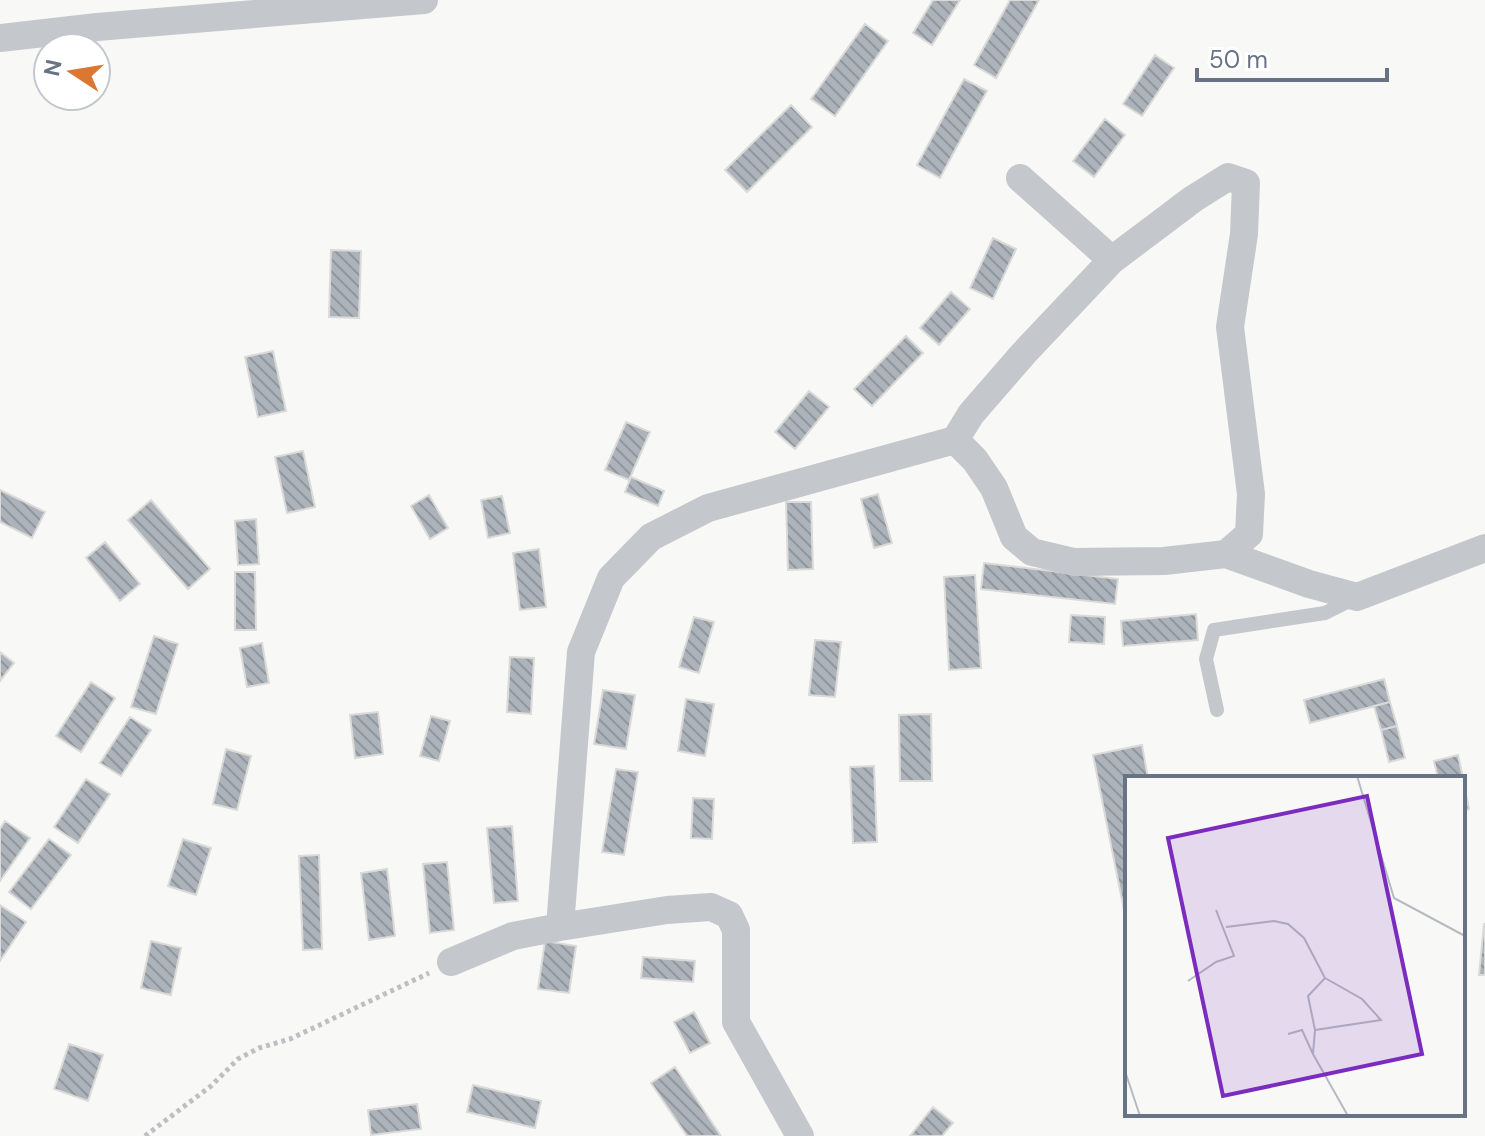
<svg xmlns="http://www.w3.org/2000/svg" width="1485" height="1136" viewBox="0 0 1485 1136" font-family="'DM Sans',sans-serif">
<defs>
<pattern id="building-back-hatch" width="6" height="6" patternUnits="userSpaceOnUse" patternTransform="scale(2)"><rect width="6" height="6" fill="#adb3ba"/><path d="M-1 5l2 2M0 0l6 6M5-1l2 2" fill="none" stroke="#91969d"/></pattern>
</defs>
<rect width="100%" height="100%" fill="#f8f8f6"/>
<!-- building -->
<path fill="url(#building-back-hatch)" stroke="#dadad8" stroke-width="2" d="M 933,0 L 960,0 L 932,45 L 913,33 Z
M 1010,0 L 1039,0 L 996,78 L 974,65 Z
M 865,24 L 888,41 L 835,116 L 811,99 Z
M 1155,55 L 1174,68 L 1142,116 L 1123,104 Z
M 964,79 L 987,91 L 940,178 L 917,165 Z
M 791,105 L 812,127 L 747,192 L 725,170 Z
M 1105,119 L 1125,135 L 1094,177 L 1073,161 Z
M 993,238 L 1016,249 L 993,299 L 970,288 Z
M 331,250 L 361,251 L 359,318 L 329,317 Z
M 951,292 L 970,309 L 939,345 L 920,328 Z
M 906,336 L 923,353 L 872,406 L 854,389 Z
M 273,351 L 286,411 L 258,417 L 245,357 Z
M 809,391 L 829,407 L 795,449 L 775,432 Z
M 626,422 L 650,432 L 629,480 L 605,470 Z
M 303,451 L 315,507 L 287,513 L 275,457 Z
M 631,477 L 664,491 L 658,506 L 625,492 Z
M 0,490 L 45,512 L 32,538 L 0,522 Z
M 878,494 L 892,543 L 874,548 L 861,499 Z
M 429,495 L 448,528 L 430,539 L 411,506 Z
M 502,496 L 510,533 L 488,538 L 481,500 Z
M 151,500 L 210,569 L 188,589 L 128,520 Z
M 786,502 L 811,502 L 813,569 L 788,570 Z
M 256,519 L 259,564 L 238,565 L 235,521 Z
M 105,542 L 140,584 L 120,601 L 86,558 Z
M 539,549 L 546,607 L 520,610 L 513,553 Z
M 984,563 L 1118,579 L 1115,604 L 981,589 Z
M 235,572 L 255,572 L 256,630 L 235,630 Z
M 975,575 L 981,668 L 949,670 L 944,577 Z
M 1196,614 L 1198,640 L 1123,646 L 1121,621 Z
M 1071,615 L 1105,617 L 1104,644 L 1069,642 Z
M 694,617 L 714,622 L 699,673 L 679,667 Z
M 154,636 L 178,644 L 156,714 L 131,707 Z
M 815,640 L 841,642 L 835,697 L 809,695 Z
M 262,643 L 269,683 L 247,687 L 240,648 Z
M 0,652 L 14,663 L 0,681 Z
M 510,657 L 534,658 L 531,714 L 507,712 Z
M 1384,679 L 1390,702 L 1310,723 L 1304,700 Z
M 91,682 L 115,698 L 81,752 L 56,736 Z
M 603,690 L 635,695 L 626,749 L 594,744 Z
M 686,699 L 714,704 L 705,756 L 678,751 Z
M 1390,702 L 1397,726 L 1381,730 L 1374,706 Z
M 378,712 L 383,754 L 355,758 L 350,715 Z
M 931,714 L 932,781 L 900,781 L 899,715 Z
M 431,716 L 450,721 L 439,761 L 420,756 Z
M 130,717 L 151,730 L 121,776 L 100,763 Z
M 1397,726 L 1405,758 L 1389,762 L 1381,730 Z
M 1142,745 L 1148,778 L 1127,778 L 1127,925 L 1093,755 Z
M 226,749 L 251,756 L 237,810 L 213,804 Z
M 1458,755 L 1463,778 L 1438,778 L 1434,761 Z
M 874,766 L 877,842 L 853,843 L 850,767 Z
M 616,769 L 638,772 L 624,855 L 602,852 Z
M 86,779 L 110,794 L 78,843 L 54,827 Z
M 1463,780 L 1469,809 L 1463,811 Z
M 693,798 L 714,799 L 712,839 L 691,838 Z
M 5,821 L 30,838 L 0,881 L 0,829 Z
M 512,826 L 518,901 L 494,903 L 487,828 Z
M 49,839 L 71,855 L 31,909 L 9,892 Z
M 183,839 L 211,848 L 196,895 L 168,886 Z
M 319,855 L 322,949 L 303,950 L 299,856 Z
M 447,862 L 454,930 L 430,933 L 423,864 Z
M 387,869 L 395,936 L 369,940 L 361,873 Z
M 0,905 L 26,922 L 0,961 Z
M 1484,924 L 1485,924 L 1485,975 L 1479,975 Z
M 151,941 L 181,948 L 171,995 L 141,988 Z
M 545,941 L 576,946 L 569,993 L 538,989 Z
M 643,957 L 695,961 L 693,982 L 641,978 Z
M 694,1012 L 710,1043 L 690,1053 L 674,1022 Z
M 69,1044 L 103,1055 L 88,1101 L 54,1089 Z
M 675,1067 L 721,1136 L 687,1136 L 651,1083 Z
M 473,1085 L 541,1101 L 535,1128 L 467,1112 Z
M 417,1104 L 421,1129 L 371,1135 L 368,1110 Z
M 933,1107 L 953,1123 L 942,1136 L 910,1136 Z"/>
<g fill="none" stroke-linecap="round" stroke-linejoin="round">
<!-- path -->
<path stroke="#bebfc2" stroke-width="5" stroke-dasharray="4 4" stroke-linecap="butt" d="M 145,1136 L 211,1086 L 238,1059 L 259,1048 L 290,1039 L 429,973"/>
<!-- lane -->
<path stroke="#c4c7cb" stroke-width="14" d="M 1217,710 L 1206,659 L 1214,630 L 1325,613 L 1353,599"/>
<!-- street -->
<path stroke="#c4c7cb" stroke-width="28" d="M 0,38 L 97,27 L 424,0
M 1020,178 L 1112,260
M 955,440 L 971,414 L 1024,353 L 1112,260 L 1193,199 L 1228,177 L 1246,183 L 1244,234 L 1230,327 L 1251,494 L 1249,534 L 1226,554
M 560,927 L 581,652 L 611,578 L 651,537 L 708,508 L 955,440 L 975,460 L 994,488 L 1014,537 L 1032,552 L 1074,562 L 1164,561 L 1226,554 L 1309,584 L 1357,597 L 1485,548
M 451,962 L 513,936 L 560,927 L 667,910 L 711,907 L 729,915 L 736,930 L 736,1022 L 800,1136"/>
</g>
<!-- overview -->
<g transform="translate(1125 776)">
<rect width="340" height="340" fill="#f8f8f6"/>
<path fill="none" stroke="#b5bbc2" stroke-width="2" d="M 232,0 L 269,122 L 340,160M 101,151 L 149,145 L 163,148 L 179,162 L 200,202 L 183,220 L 190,254 L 188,278 L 223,340M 63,205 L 91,186 L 109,180 L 91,134M 190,254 L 256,244 L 237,223 L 200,202M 163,258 L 177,254 L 188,278M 0,295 L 15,340"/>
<path fill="#7b2cbf" fill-opacity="0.15" stroke="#7b2cbf" stroke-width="4" d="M 242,20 L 297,278 L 98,320 L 43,62 Z"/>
<rect width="340" height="340" fill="none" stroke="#687385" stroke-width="4"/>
</g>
<!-- north arrow -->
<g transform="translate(72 72) rotate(282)"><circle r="38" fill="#ffffff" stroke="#c3c7ce" stroke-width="2"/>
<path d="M0-6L14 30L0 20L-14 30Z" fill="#dc7732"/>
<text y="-12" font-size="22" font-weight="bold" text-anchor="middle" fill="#687385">N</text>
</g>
<!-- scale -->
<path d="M1197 68v12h190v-12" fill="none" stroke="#687385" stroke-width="4"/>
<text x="1209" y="68" font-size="24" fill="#687385" stroke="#ffffff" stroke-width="6" paint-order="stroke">50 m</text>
</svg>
